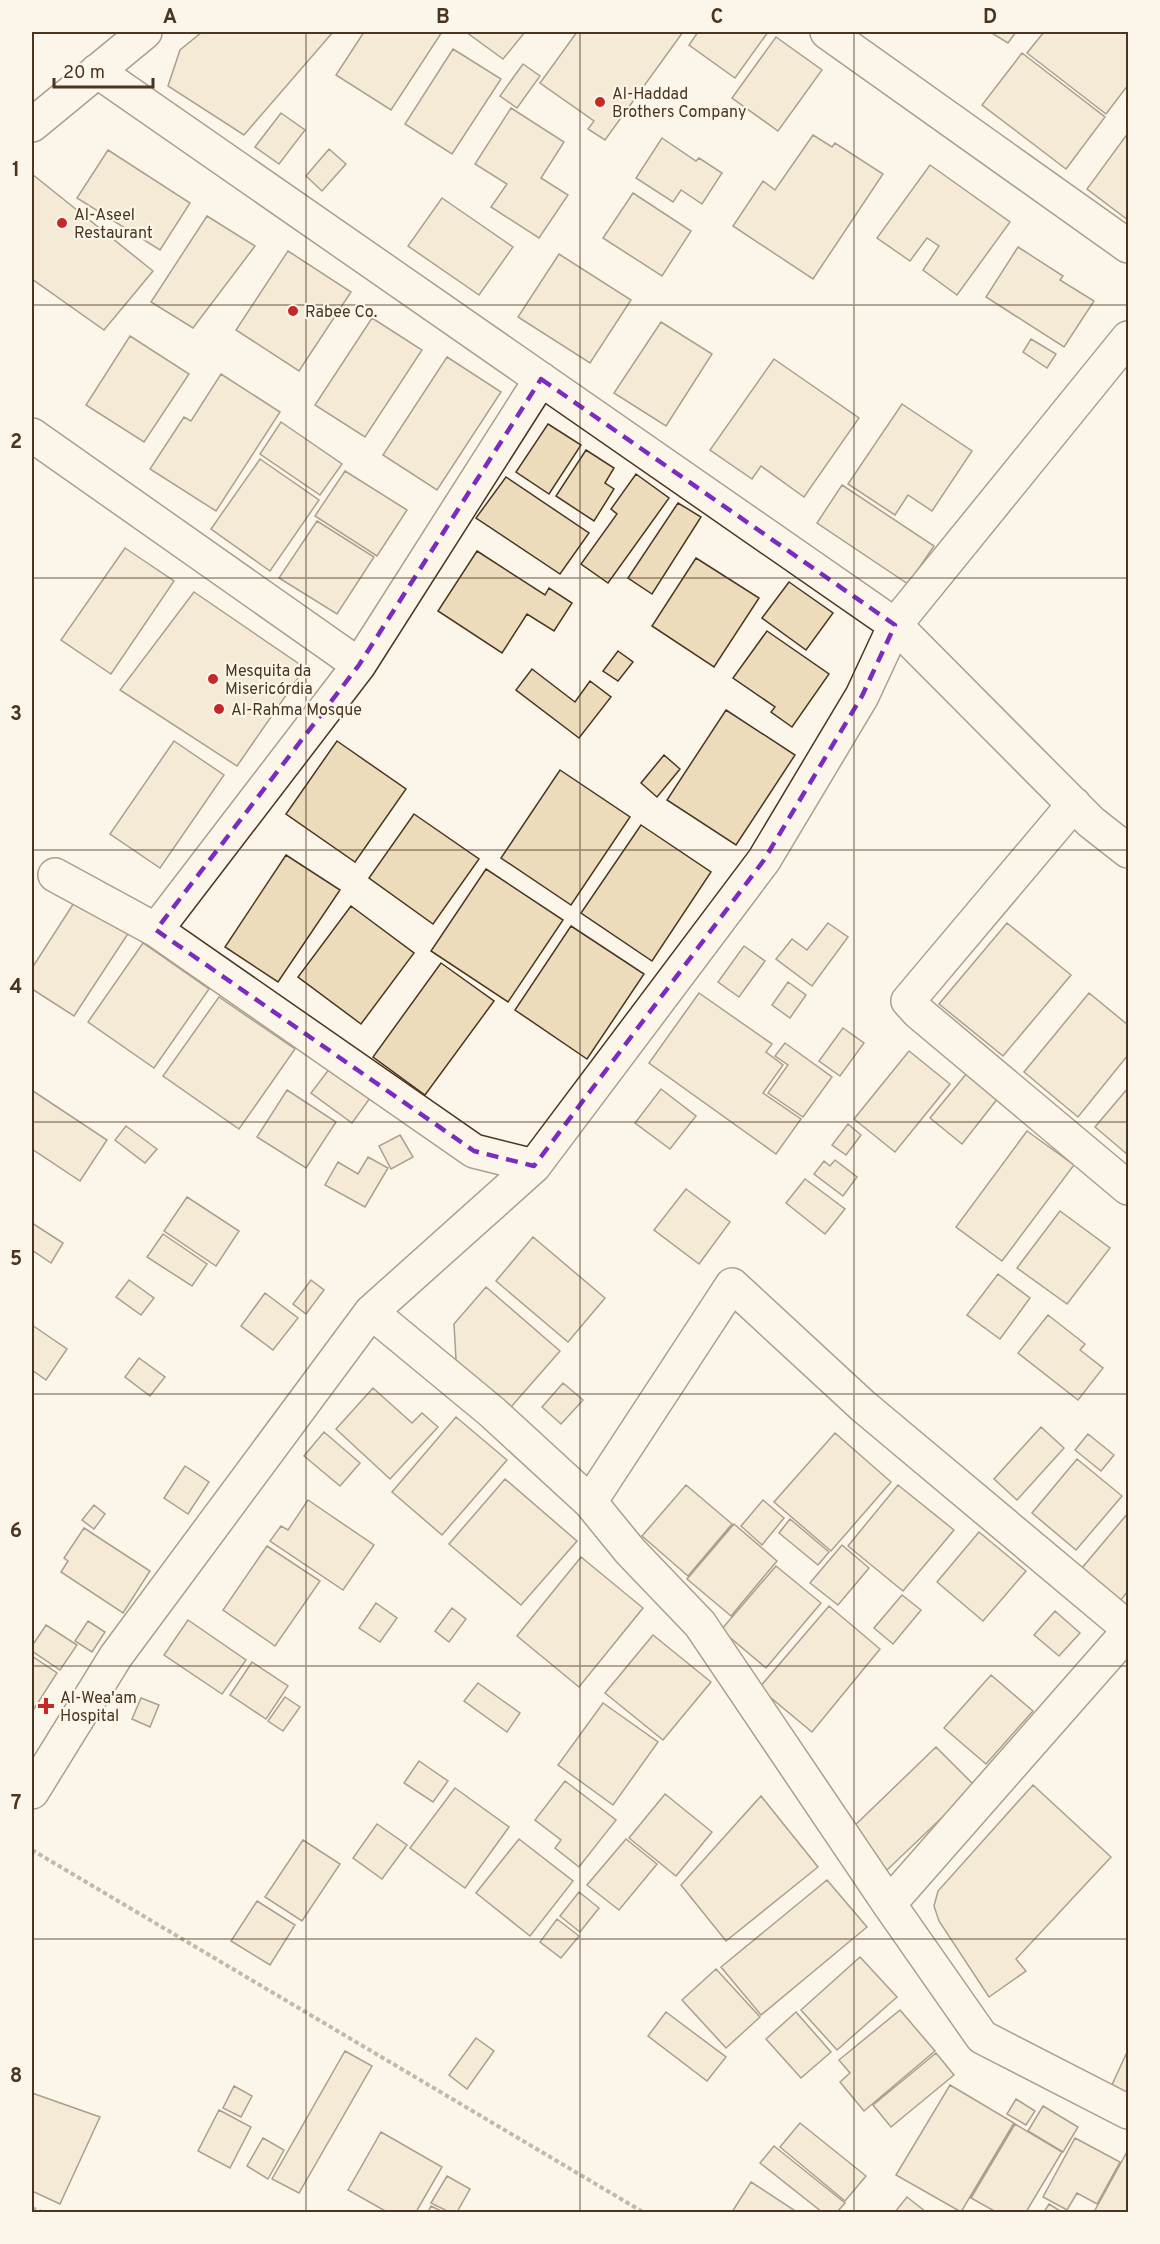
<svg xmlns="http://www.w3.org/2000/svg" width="1160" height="2244" viewBox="0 0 1160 2244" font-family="Overpass,sans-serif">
<rect width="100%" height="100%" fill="#fbf6e9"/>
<!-- building -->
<path fill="#ecdcbc" stroke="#4a3520" stroke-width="1.5" d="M 202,32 L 333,32 L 244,135 L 168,86 L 180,50 Z
M 364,32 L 442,32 L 391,110 L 336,75 Z
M 466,32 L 525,32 L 503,59 Z
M 577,32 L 683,32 L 605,140 L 588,129 L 594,121 L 540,83 Z
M 698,32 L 768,32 L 735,78 L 689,45 Z
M 990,32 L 1016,32 L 1008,43 Z
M 1044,32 L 1128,32 L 1128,85 L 1106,114 L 1027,53 Z
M 776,37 L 822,70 L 778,131 L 732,98 Z
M 453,49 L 501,79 L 452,154 L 405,124 Z
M 1022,53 L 1105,117 L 1066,169 L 982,105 Z
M 523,64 L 540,76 L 517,108 L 500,96 Z
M 511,108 L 564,142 L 541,178 L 568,195 L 539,238 L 491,207 L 507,184 L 475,164 Z
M 281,113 L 305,130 L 279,164 L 255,147 Z
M 1128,133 L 1128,220 L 1087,189 Z
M 813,135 L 832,147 L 835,143 L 883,174 L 813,279 L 733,226 L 763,181 L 775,190 Z
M 662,138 L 696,161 L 699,158 L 722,173 L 702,204 L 681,190 L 673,202 L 636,178 Z
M 329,149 L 346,164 L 322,191 L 306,176 Z
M 108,150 L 190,203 L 160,250 L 77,198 Z
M 930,165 L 1010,222 L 957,295 L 923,270 L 939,246 L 927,238 L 910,261 L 877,238 Z
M 32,174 L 153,271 L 104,330 L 32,279 Z
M 633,193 L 691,231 L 662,276 L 603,238 Z
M 442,198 L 513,247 L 479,295 L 408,246 Z
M 207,216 L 255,246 L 193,328 L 151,302 Z
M 1018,247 L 1063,276 L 1060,280 L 1094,301 L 1064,347 L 986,297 Z
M 288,251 L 351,292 L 299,371 L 236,330 Z
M 559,254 L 631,300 L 590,363 L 518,317 Z
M 372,318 L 422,350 L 365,437 L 315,405 Z
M 661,322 L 712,354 L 666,426 L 614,393 Z
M 130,336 L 189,374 L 144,442 L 86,405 Z
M 1031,339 L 1056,354 L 1047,368 L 1023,352 Z
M 447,357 L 501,392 L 437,490 L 383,455 Z
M 774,359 L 859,418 L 804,497 L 761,466 L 752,479 L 710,450 Z
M 221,374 L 280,412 L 216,511 L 150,469 L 184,417 L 191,421 Z
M 902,404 L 972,451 L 932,511 L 908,495 L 895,515 L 848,484 Z
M 281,422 L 342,464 L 320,495 L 260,454 Z
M 548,424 L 581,445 L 549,494 L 516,472 Z
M 586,450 L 614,468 L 605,483 L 614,489 L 594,521 L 556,496 Z
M 260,459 L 319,500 L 270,571 L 211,529 Z
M 345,471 L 407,510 L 377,556 L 315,516 Z
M 636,474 L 669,498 L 608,583 L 581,564 L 617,514 L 611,509 Z
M 506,477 L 589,533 L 560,574 L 476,518 Z
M 842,485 L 934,546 L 908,584 L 817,523 Z
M 678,503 L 701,517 L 652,594 L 628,578 Z
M 317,521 L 374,557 L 337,614 L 279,578 Z
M 125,548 L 174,581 L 111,674 L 61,640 Z
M 477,551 L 545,595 L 549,588 L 572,603 L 554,631 L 527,614 L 502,653 L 438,611 Z
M 696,558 L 759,598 L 714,667 L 652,626 Z
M 789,582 L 833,613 L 806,650 L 762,618 Z
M 194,592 L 305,668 L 237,766 L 120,690 Z
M 767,631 L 829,674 L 792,727 L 771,712 L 775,707 L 733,678 Z
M 618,651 L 633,662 L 618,681 L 603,671 Z
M 532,669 L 575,702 L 590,681 L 611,697 L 579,738 L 516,690 Z
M 726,710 L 795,755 L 736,845 L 667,800 Z
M 174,741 L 224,775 L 160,868 L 110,834 Z
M 337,741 L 406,789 L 355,862 L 286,814 Z
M 664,755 L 680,769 L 657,797 L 641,783 Z
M 560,770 L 630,817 L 571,905 L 501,858 Z
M 414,814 L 479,859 L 433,924 L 369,878 Z
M 641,825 L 711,872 L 652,961 L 581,913 Z
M 286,855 L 340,890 L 278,982 L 225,947 Z
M 486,869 L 563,920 L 508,1002 L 431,951 Z
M 81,892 L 133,926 L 74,1016 L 32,989 L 32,968 Z
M 351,906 L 414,953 L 361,1024 L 298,977 Z
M 828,923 L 848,937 L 812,986 L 776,959 L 792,939 L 807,950 Z
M 1007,923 L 1071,975 L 1003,1056 L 939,1004 Z
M 571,926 L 644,974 L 587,1059 L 515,1010 Z
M 143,943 L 209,989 L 154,1068 L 88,1022 Z
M 744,946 L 765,961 L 739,997 L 718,982 Z
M 441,963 L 494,1001 L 425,1095 L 373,1057 Z
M 788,982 L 806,995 L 790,1018 L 772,1005 Z
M 699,993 L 772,1044 L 766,1052 L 783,1065 L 763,1093 L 801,1119 L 776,1154 L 649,1063 Z
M 1089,993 L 1128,1025 L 1128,1055 L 1078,1117 L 1024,1072 Z
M 219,997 L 295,1049 L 239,1129 L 163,1076 Z
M 843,1028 L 864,1043 L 840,1076 L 819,1061 Z
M 785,1043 L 832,1077 L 803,1117 L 768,1093 L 788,1065 L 775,1056 Z
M 909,1051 L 950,1084 L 895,1152 L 854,1119 Z
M 333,1064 L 373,1094 L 352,1123 L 311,1093 Z
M 967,1073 L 998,1098 L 962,1144 L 930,1118 Z
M 1128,1088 L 1128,1155 L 1095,1127 Z
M 661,1089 L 696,1116 L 670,1149 L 635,1123 Z
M 287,1090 L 336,1122 L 306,1168 L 257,1137 Z
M 33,1091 L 107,1140 L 80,1181 L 32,1149 Z
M 848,1124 L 861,1135 L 846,1155 L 832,1145 Z
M 126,1126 L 157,1149 L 145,1163 L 115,1140 Z
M 1027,1131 L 1074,1165 L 1002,1261 L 956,1227 Z
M 400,1135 L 413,1157 L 391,1169 L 379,1146 Z
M 368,1157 L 388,1168 L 365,1207 L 325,1185 L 338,1162 L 358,1174 Z
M 835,1160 L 857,1177 L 843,1196 L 814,1174 L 824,1161 L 830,1166 Z
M 805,1179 L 845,1209 L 825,1234 L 786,1203 Z
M 686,1189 L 730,1222 L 699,1264 L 654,1230 Z
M 187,1197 L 239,1231 L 216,1266 L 164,1231 Z
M 1060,1211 L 1110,1248 L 1067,1304 L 1017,1268 Z
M 32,1223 L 63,1243 L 51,1263 L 32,1250 Z
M 163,1234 L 207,1264 L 192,1286 L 147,1257 Z
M 533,1237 L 605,1298 L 568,1342 L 496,1281 Z
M 998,1274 L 1030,1298 L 1000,1339 L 967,1315 Z
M 129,1280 L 154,1298 L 141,1315 L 116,1297 Z
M 311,1280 L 324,1290 L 306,1314 L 293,1304 Z
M 486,1287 L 560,1351 L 511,1407 L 456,1360 L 454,1324 Z
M 265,1293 L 298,1318 L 273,1350 L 241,1326 Z
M 1048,1315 L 1085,1344 L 1080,1350 L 1103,1368 L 1078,1400 L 1018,1353 Z
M 32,1325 L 67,1349 L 46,1380 L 32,1370 Z
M 139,1358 L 165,1377 L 150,1396 L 125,1377 Z
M 563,1383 L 583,1400 L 561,1424 L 542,1407 Z
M 373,1388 L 412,1423 L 422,1413 L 438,1427 L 390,1479 L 336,1429 Z
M 456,1417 L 507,1460 L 442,1535 L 392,1492 Z
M 1041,1427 L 1064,1448 L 1017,1500 L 994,1479 Z
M 324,1432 L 360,1463 L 340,1486 L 304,1456 Z
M 835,1433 L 891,1482 L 831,1551 L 774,1502 Z
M 1088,1434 L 1114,1455 L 1101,1471 L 1075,1450 Z
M 1077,1459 L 1122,1496 L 1076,1550 L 1032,1513 Z
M 185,1466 L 209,1482 L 188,1514 L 164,1498 Z
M 505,1479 L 577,1541 L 521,1605 L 449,1544 Z
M 686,1485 L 732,1524 L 688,1576 L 642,1536 Z
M 898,1485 L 954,1530 L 903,1591 L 848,1546 Z
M 308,1500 L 374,1545 L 343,1590 L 270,1541 L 281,1526 L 288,1530 Z
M 763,1500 L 784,1518 L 762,1545 L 741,1526 Z
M 94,1505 L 105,1514 L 94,1529 L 82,1520 Z
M 1128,1513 L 1128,1591 L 1121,1600 L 1082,1568 Z
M 790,1519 L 829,1552 L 818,1565 L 779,1533 Z
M 734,1524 L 777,1561 L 731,1616 L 687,1579 Z
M 84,1528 L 150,1571 L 123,1613 L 61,1572 L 68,1561 L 64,1558 Z
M 979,1532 L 1026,1571 L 983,1621 L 937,1582 Z
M 842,1545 L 869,1568 L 838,1605 L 810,1583 Z
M 267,1546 L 320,1581 L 275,1646 L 223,1610 Z
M 581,1557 L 643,1608 L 579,1687 L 517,1636 Z
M 776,1566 L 821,1603 L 766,1668 L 721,1630 Z
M 902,1595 L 921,1610 L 893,1644 L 874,1628 Z
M 376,1603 L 397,1618 L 380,1642 L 359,1628 Z
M 829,1606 L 880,1649 L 812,1732 L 759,1688 Z
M 452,1608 L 466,1619 L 449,1642 L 435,1631 Z
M 1055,1611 L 1080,1633 L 1059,1656 L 1034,1635 Z
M 188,1620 L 246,1660 L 222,1694 L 164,1655 Z
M 88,1621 L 105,1632 L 92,1652 L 75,1641 Z
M 46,1625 L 77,1645 L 60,1670 L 32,1651 L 32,1646 Z
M 653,1635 L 711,1682 L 663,1740 L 605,1693 Z
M 32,1656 L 57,1673 L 32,1712 Z
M 252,1662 L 288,1686 L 266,1719 L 230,1695 Z
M 991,1675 L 1033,1711 L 986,1764 L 944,1728 Z
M 478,1683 L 520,1713 L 507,1732 L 464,1701 Z
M 285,1697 L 300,1707 L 283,1731 L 268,1721 Z
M 141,1698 L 159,1705 L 150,1727 L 132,1719 Z
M 603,1703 L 658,1742 L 613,1805 L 558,1765 Z
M 936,1747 L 975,1786 L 887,1870 L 849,1831 Z
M 419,1761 L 448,1781 L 433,1802 L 404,1783 Z
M 565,1781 L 616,1820 L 579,1867 L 555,1848 L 561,1840 L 535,1820 Z
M 1033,1785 L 1111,1857 L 1016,1959 L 1026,1971 L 989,1997 L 939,1921 L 934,1906 L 938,1891 Z
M 455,1788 L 509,1827 L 465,1888 L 410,1848 Z
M 665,1794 L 712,1832 L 676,1876 L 629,1838 Z
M 761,1796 L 818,1867 L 726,1941 L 681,1885 Z
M 377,1824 L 407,1845 L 382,1879 L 353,1858 Z
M 519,1839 L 573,1881 L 530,1936 L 476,1893 Z
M 626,1839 L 657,1864 L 619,1910 L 587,1885 Z
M 303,1840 L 340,1864 L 302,1921 L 265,1897 Z
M 827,1880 L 867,1927 L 761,2015 L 721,1967 Z
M 579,1892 L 599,1908 L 580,1932 L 560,1916 Z
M 257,1901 L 295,1925 L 270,1965 L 231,1941 Z
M 557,1919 L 579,1936 L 561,1958 L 540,1942 Z
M 860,1957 L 897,1997 L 837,2050 L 801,2010 Z
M 716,1969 L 760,2017 L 726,2048 L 682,2000 Z
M 900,2010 L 935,2051 L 864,2111 L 840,2082 L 850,2073 L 839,2060 Z
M 666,2012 L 726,2057 L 707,2081 L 648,2036 Z
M 796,2012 L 831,2052 L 801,2078 L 766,2039 Z
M 476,2038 L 494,2051 L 467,2089 L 449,2075 Z
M 1128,2050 L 1128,2095 L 1111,2087 Z
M 345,2051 L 372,2066 L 299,2193 L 272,2179 Z
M 936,2053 L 954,2075 L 891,2127 L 873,2105 Z
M 950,2085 L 1014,2123 L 961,2212 L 896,2175 Z
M 234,2086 L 252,2096 L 241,2117 L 223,2108 Z
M 32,2093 L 100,2117 L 60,2204 L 32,2191 Z
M 1016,2099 L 1035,2111 L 1026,2125 L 1007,2114 Z
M 1043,2106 L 1078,2127 L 1063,2152 L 1028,2131 Z
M 219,2110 L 251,2127 L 230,2168 L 198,2151 Z
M 800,2123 L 866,2176 L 845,2201 L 780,2147 Z
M 1015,2124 L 1062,2152 L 1026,2212 L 996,2212 L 971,2198 Z
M 381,2132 L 442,2167 L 416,2212 L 387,2212 L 348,2190 Z
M 263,2138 L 284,2150 L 268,2179 L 247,2166 Z
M 1075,2138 L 1120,2162 L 1097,2204 L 1077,2193 L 1067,2210 L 1043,2197 Z
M 774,2146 L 845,2203 L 837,2212 L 822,2212 L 760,2163 Z
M 1128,2150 L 1128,2212 L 1094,2212 Z
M 447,2176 L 470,2189 L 457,2212 L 449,2212 L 431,2203 Z
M 751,2182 L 797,2212 L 732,2212 Z
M 907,2197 L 926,2212 L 895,2212 Z
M 1049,2204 L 1062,2212 L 1044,2212 Z
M 431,2206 L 443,2212 L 428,2212 Z"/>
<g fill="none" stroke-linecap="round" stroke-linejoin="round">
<!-- minor casing -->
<g stroke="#4a3520" stroke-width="36">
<path id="minor" d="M 827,32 L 1128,246
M 97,71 L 895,625 L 1091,822 L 1128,851
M 32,435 L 359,665
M 1074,804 L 908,1001 L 918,1012 L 1128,1188
M 55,875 L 156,930 L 474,1151 L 534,1166
M 156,930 L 359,665 L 541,379
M 371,1312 L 492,1412 L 590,1502 L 630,1551 L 700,1624 L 889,1904 L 982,2037 L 1128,2112
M 590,1502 L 732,1285 L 863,1406 L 1128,1628
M 32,1792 L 116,1656 L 371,1312 L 534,1166 L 764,860 L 862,696 L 895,625 L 1128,338
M 889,1904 L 1128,1632"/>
</g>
<!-- major casing -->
<g stroke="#4a3520" stroke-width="36">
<path id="major" d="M 32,125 L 145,32"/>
</g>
<!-- path -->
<path stroke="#7f6f5c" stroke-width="4" stroke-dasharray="4.5 3" stroke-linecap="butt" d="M 32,1850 L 643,2212
M 32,2208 L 42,2212"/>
<!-- minor -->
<use href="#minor" stroke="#fbf6e9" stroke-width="33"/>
<!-- major -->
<use href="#major" stroke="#fbf6e9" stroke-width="33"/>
</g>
<!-- marked area -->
<path d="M0 0H1160V2244H0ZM 541,379 L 895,625 L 862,696 L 764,860 L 534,1166 L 474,1151 L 156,930 L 359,665 Z" fill="#fbf6e9" fill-opacity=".55" fill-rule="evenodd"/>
<path fill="none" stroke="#7b2cbf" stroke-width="4.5" stroke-dasharray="12 8" stroke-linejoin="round" d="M 541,379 L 895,625 L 862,696 L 764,860 L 534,1166 L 474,1151 L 156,930 L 359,665 Z"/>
<!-- grid -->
<path fill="none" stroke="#4a3520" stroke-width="1.5" stroke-opacity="0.55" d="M 306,32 L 306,2212M 580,32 L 580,2212M 854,32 L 854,2212M 32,305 L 1128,305M 32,578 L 1128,578M 32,850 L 1128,850M 32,1122 L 1128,1122M 32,1394 L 1128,1394M 32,1666 L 1128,1666M 32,1939 L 1128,1939"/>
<!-- markers -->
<g fill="#c62828" stroke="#fbf6e9" stroke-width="2">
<circle cx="600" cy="102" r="6"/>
<circle cx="62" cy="223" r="6"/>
<circle cx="293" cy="311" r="6"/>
<circle cx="213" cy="679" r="6"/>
<circle cx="219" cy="709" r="6"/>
<path d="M43 1697h6v6h6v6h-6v6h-6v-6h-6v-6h6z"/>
</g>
<g text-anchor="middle" stroke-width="4.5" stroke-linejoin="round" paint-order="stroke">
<!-- poi labels -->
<g font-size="16" fill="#4a3520" stroke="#fbf6e9" text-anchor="start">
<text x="612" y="99">Al-Haddad<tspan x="612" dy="18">Brothers Company</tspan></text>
<text x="74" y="220">Al-Aseel<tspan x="74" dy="18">Restaurant</tspan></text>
<text x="305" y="317">Rabee Co.</text>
<text x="225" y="676">Mesquita da<tspan x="225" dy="18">Misericórdia</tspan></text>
<text x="231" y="715">Al-Rahma Mosque</text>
<text x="60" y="1703">Al-Wea'am<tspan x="60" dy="18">Hospital</tspan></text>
</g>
</g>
<!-- border -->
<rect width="1160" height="2244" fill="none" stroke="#fbf6e9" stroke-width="66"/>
<!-- scale -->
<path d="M54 78v9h99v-9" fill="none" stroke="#4a3520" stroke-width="3"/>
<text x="63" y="78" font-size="18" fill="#4a3520" stroke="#fbf6e9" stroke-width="4.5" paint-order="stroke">20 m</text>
<rect x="33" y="33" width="1094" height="2178" fill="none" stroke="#4a3520" stroke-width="2"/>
<g font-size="20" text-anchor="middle" font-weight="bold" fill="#4a3520">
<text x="170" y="23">A</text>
<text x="443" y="23">B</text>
<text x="717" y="23">C</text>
<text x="990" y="23">D</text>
<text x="16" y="176">1</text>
<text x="16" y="448">2</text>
<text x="16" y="720">3</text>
<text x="16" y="993">4</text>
<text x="16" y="1265">5</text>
<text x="16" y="1537">6</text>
<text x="16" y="1809">7</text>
<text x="16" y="2082">8</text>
</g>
</svg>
